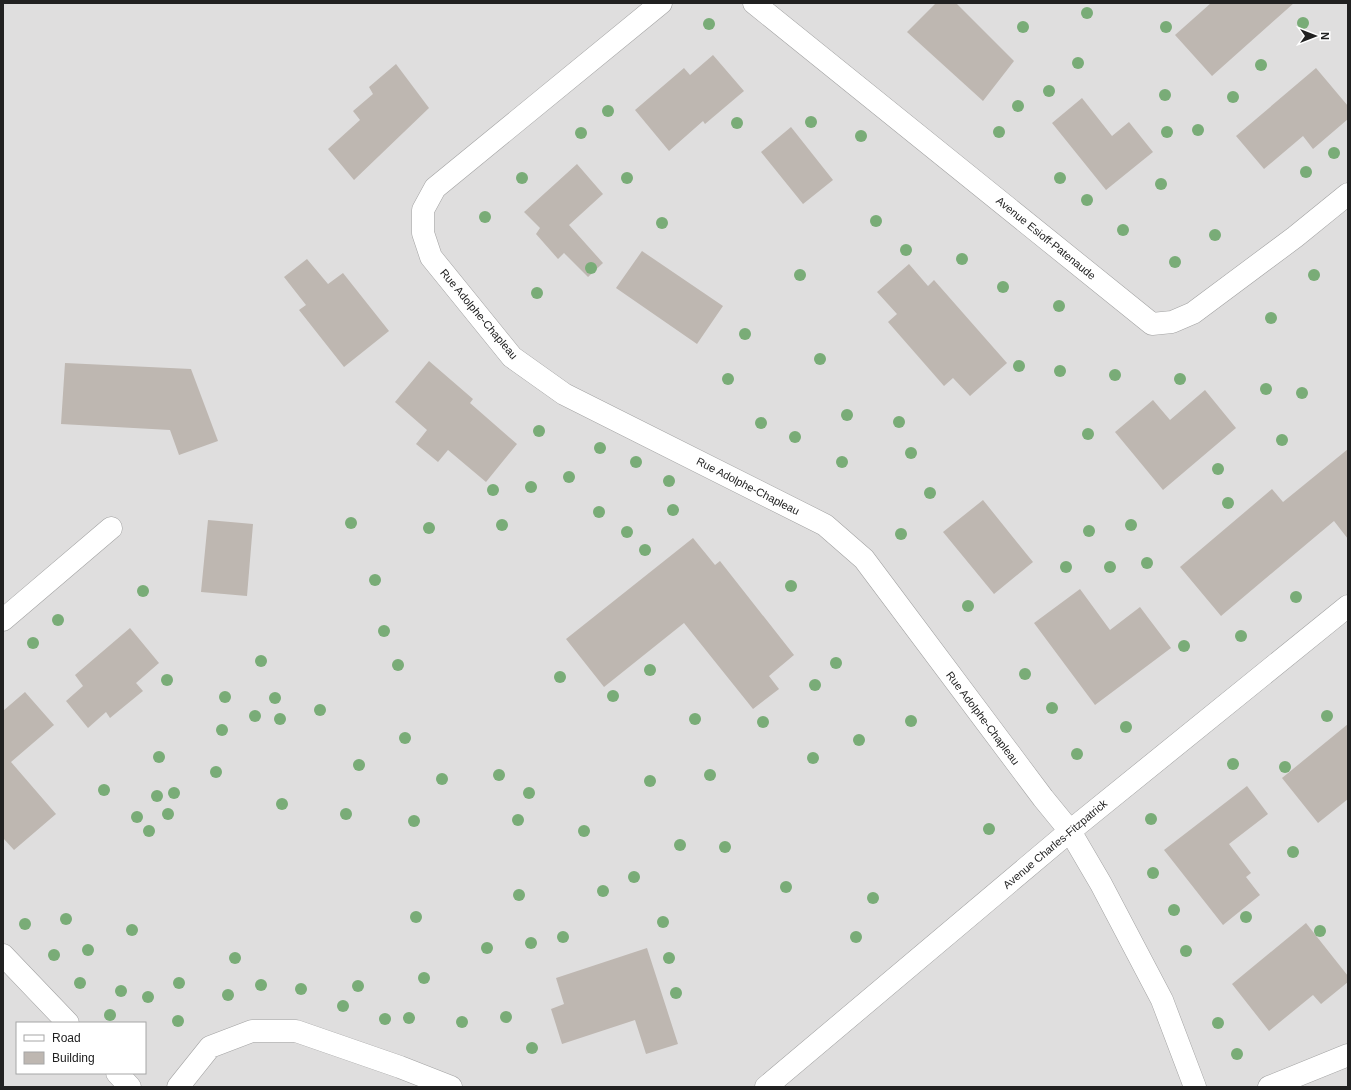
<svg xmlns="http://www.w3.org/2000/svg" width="1351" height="1090" viewBox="0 0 1351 1090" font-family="Helvetica,sans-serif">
<rect width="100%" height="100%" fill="#f0ede8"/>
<!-- residential -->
<path fill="#dfdede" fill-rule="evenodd" d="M 3,3 L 1348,3 L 1348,1087 L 3,1087 ZM 17,1023 L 145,1023 L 145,1073 L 17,1073 Z"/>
<!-- building -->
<path fill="#beb7b1" d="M 936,3 L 956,3 L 1014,61 L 983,101 L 907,32 Z
M 1211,3 L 1294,3 L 1212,76 L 1175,35 Z
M 713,55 L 744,91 L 705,124 L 703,121 L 669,151 L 635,110 L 684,68 L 690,75 Z
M 396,64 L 429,108 L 354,180 L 328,149 L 360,120 L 353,111 L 373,94 L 369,87 Z
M 1316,68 L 1348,106 L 1348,119 L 1313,149 L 1303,136 L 1264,169 L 1236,136 Z
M 1082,98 L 1112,136 L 1129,122 L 1153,152 L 1106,190 L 1052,123 Z
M 791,127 L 833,180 L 803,204 L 761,152 Z
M 577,164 L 603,194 L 569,225 L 603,263 L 588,277 L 564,253 L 558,259 L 536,234 L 540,228 L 524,212 Z
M 642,251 L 723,306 L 697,344 L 616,288 Z
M 307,259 L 328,284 L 343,273 L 389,331 L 344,367 L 299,310 L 306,305 L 284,277 Z
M 909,264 L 928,286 L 934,280 L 1007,363 L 970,396 L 953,378 L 944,386 L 888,322 L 897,314 L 877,292 Z
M 429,361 L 473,399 L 470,403 L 517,444 L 486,482 L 448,450 L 438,462 L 416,444 L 427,430 L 395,402 Z
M 65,363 L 191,369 L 218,441 L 179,455 L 170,430 L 61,424 Z
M 1205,390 L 1236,428 L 1163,490 L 1115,432 L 1153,400 L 1170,420 Z
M 1348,449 L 1348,539 L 1334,521 L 1221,616 L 1180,567 L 1272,489 L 1283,502 Z
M 983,500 L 1033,562 L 994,594 L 943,532 Z
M 208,520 L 253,524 L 247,596 L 201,592 Z
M 693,538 L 715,565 L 720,561 L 794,655 L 769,676 L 779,689 L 753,709 L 684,623 L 604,687 L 566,639 Z
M 1080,589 L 1110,630 L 1140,607 L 1171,648 L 1095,705 L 1034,623 Z
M 130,628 L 159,663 L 136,683 L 143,691 L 110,718 L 106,712 L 88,728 L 66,701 L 83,686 L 75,675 Z
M 25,692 L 54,725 L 11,762 L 56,814 L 14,850 L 3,838 L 3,711 Z
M 1348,724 L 1348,799 L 1318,823 L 1282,778 Z
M 1247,786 L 1268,814 L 1229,844 L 1251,873 L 1246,877 L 1260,895 L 1223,925 L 1164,850 Z
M 1306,923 L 1348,976 L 1348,982 L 1321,1004 L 1313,995 L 1269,1031 L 1232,984 Z
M 647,948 L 678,1044 L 646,1054 L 635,1020 L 562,1044 L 551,1009 L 564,1004 L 556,978 Z"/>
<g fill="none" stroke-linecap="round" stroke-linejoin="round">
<!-- street casing -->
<g stroke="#a2a2a2" stroke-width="23">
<path id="street" d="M 661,3 L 435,188 L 423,210 L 423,233 L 431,257 L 512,357 L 564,394 L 825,525 L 864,559 L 1043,798 L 1070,831 L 1101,884 L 1162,1000 L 1195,1087
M 754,3 L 1152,324 L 1172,322 L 1193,313 L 1295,237 L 1348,194
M 3,620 L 111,528
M 3,955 L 68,1023
M 117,1073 L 130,1087
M 178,1087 L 210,1047 L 252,1031 L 296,1031 L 400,1067 L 451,1087
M 766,1087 L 1070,831 L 1348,606
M 1269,1087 L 1348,1055"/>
</g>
<!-- street -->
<use href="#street" stroke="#fff" stroke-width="22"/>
</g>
<!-- trees -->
<g fill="#79ac77">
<circle cx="1087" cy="13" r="6"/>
<circle cx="1303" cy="23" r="6"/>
<circle cx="709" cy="24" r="6"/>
<circle cx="1023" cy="27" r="6"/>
<circle cx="1166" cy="27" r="6"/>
<circle cx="1078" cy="63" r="6"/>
<circle cx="1261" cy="65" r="6"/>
<circle cx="1049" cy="91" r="6"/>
<circle cx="1165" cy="95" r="6"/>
<circle cx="1233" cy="97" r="6"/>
<circle cx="1018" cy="106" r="6"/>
<circle cx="608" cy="111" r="6"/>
<circle cx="811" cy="122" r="6"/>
<circle cx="737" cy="123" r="6"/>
<circle cx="1198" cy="130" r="6"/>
<circle cx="999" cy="132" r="6"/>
<circle cx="1167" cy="132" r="6"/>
<circle cx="581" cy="133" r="6"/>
<circle cx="861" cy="136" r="6"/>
<circle cx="1334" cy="153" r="6"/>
<circle cx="1306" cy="172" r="6"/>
<circle cx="522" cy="178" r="6"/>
<circle cx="627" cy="178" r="6"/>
<circle cx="1060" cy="178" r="6"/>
<circle cx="1161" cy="184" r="6"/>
<circle cx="1087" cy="200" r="6"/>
<circle cx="485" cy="217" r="6"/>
<circle cx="876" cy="221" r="6"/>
<circle cx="662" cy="223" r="6"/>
<circle cx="1123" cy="230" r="6"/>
<circle cx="1215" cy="235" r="6"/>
<circle cx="906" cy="250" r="6"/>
<circle cx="962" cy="259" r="6"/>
<circle cx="1175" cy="262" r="6"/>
<circle cx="591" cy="268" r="6"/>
<circle cx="800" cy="275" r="6"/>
<circle cx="1314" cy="275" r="6"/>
<circle cx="1003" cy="287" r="6"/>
<circle cx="537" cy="293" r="6"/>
<circle cx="1059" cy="306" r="6"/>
<circle cx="1271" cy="318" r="6"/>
<circle cx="745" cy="334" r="6"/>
<circle cx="820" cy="359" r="6"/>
<circle cx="1019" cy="366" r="6"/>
<circle cx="1060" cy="371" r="6"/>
<circle cx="1115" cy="375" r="6"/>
<circle cx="728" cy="379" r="6"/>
<circle cx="1180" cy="379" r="6"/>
<circle cx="1266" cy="389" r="6"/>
<circle cx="1302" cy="393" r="6"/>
<circle cx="847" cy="415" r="6"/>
<circle cx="899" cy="422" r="6"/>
<circle cx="761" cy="423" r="6"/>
<circle cx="539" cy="431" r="6"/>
<circle cx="1088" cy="434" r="6"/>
<circle cx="795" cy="437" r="6"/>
<circle cx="1282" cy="440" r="6"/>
<circle cx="600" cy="448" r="6"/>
<circle cx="911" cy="453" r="6"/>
<circle cx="636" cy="462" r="6"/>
<circle cx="842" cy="462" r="6"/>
<circle cx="1218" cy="469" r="6"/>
<circle cx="569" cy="477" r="6"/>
<circle cx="669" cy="481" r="6"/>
<circle cx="531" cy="487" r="6"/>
<circle cx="493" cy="490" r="6"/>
<circle cx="930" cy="493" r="6"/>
<circle cx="1228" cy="503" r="6"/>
<circle cx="673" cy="510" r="6"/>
<circle cx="599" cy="512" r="6"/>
<circle cx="351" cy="523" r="6"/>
<circle cx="502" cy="525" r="6"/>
<circle cx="1131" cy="525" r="6"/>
<circle cx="429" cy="528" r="6"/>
<circle cx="1089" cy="531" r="6"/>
<circle cx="627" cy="532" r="6"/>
<circle cx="901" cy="534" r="6"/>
<circle cx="645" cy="550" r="6"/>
<circle cx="1147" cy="563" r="6"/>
<circle cx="1066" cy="567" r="6"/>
<circle cx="1110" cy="567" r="6"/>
<circle cx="375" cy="580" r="6"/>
<circle cx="791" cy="586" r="6"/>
<circle cx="143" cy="591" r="6"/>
<circle cx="1296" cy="597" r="6"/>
<circle cx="968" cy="606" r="6"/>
<circle cx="58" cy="620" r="6"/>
<circle cx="384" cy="631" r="6"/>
<circle cx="1241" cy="636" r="6"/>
<circle cx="33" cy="643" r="6"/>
<circle cx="1184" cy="646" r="6"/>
<circle cx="261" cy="661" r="6"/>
<circle cx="836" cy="663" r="6"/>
<circle cx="398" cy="665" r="6"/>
<circle cx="650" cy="670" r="6"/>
<circle cx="1025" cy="674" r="6"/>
<circle cx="560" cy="677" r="6"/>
<circle cx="167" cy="680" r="6"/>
<circle cx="815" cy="685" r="6"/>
<circle cx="613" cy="696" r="6"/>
<circle cx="225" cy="697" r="6"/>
<circle cx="275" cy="698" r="6"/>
<circle cx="1052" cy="708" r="6"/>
<circle cx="320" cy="710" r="6"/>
<circle cx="255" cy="716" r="6"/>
<circle cx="1327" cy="716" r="6"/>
<circle cx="280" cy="719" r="6"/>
<circle cx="695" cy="719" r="6"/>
<circle cx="911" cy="721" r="6"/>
<circle cx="763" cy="722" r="6"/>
<circle cx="1126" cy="727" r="6"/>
<circle cx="222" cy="730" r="6"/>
<circle cx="405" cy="738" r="6"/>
<circle cx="859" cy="740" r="6"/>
<circle cx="1077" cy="754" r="6"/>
<circle cx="159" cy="757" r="6"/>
<circle cx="813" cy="758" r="6"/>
<circle cx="1233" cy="764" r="6"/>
<circle cx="359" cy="765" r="6"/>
<circle cx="1285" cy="767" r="6"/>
<circle cx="216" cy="772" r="6"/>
<circle cx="499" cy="775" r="6"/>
<circle cx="710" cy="775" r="6"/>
<circle cx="442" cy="779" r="6"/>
<circle cx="650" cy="781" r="6"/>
<circle cx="104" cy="790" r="6"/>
<circle cx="174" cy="793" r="6"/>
<circle cx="529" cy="793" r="6"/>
<circle cx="157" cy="796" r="6"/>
<circle cx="282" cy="804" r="6"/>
<circle cx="168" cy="814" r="6"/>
<circle cx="346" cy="814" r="6"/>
<circle cx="137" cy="817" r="6"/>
<circle cx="1151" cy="819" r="6"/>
<circle cx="518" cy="820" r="6"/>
<circle cx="414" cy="821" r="6"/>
<circle cx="989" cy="829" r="6"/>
<circle cx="149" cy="831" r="6"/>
<circle cx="584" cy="831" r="6"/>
<circle cx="680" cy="845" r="6"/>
<circle cx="725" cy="847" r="6"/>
<circle cx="1293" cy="852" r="6"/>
<circle cx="1153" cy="873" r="6"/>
<circle cx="634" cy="877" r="6"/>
<circle cx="786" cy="887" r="6"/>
<circle cx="603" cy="891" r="6"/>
<circle cx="519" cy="895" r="6"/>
<circle cx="873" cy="898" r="6"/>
<circle cx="1174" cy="910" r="6"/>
<circle cx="416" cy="917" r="6"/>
<circle cx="1246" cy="917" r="6"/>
<circle cx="66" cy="919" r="6"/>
<circle cx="663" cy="922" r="6"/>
<circle cx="25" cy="924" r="6"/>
<circle cx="132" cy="930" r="6"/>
<circle cx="1320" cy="931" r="6"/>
<circle cx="563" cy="937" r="6"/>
<circle cx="856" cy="937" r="6"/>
<circle cx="531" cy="943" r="6"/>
<circle cx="487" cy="948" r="6"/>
<circle cx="88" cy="950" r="6"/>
<circle cx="1186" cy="951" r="6"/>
<circle cx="54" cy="955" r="6"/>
<circle cx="235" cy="958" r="6"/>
<circle cx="669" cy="958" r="6"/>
<circle cx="424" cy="978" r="6"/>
<circle cx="80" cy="983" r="6"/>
<circle cx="179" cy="983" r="6"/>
<circle cx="261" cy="985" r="6"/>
<circle cx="358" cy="986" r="6"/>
<circle cx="301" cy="989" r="6"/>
<circle cx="121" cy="991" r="6"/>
<circle cx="676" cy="993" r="6"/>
<circle cx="228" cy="995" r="6"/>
<circle cx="148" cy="997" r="6"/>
<circle cx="343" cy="1006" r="6"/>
<circle cx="110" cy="1015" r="6"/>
<circle cx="506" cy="1017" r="6"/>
<circle cx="409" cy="1018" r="6"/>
<circle cx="385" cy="1019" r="6"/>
<circle cx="178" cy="1021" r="6"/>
<circle cx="462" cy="1022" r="6"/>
<circle cx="1218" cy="1023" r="6"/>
<circle cx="532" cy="1048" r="6"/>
<circle cx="1237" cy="1054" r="6"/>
</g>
<g text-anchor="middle" stroke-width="3" stroke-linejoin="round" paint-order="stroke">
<!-- street labels -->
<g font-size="11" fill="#212121" stroke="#fff">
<text transform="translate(1046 238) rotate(39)" y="4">Avenue Esioff-Patenaude</text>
<text transform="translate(479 314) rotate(50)" y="4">Rue Adolphe-Chapleau</text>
<text transform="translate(748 486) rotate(27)" y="4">Rue Adolphe-Chapleau</text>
<text transform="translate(983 718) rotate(53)" y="4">Rue Adolphe-Chapleau</text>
<text transform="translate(1055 844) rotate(-40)" y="4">Avenue Charles-Fitzpatrick</text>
</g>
</g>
<!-- border -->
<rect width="1351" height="1090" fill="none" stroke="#212121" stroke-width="8"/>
<!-- legend -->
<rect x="16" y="1022" width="130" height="52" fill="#ffffff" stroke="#a6a6a6"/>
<rect x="24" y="1035" width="20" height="6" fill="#ffffff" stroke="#a6a6a6"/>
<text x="52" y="1042" font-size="12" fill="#212121">Road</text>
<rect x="24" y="1052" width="20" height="12" fill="#beb7b1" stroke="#a6a6a6"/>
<text x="52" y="1062" font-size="12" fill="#212121">Building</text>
<!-- north arrow -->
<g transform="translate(1315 36) rotate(90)" stroke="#ffffff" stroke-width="3" paint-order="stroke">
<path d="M0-3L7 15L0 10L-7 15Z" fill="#212121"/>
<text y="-6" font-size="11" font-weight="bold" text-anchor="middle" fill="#212121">N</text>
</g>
</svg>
